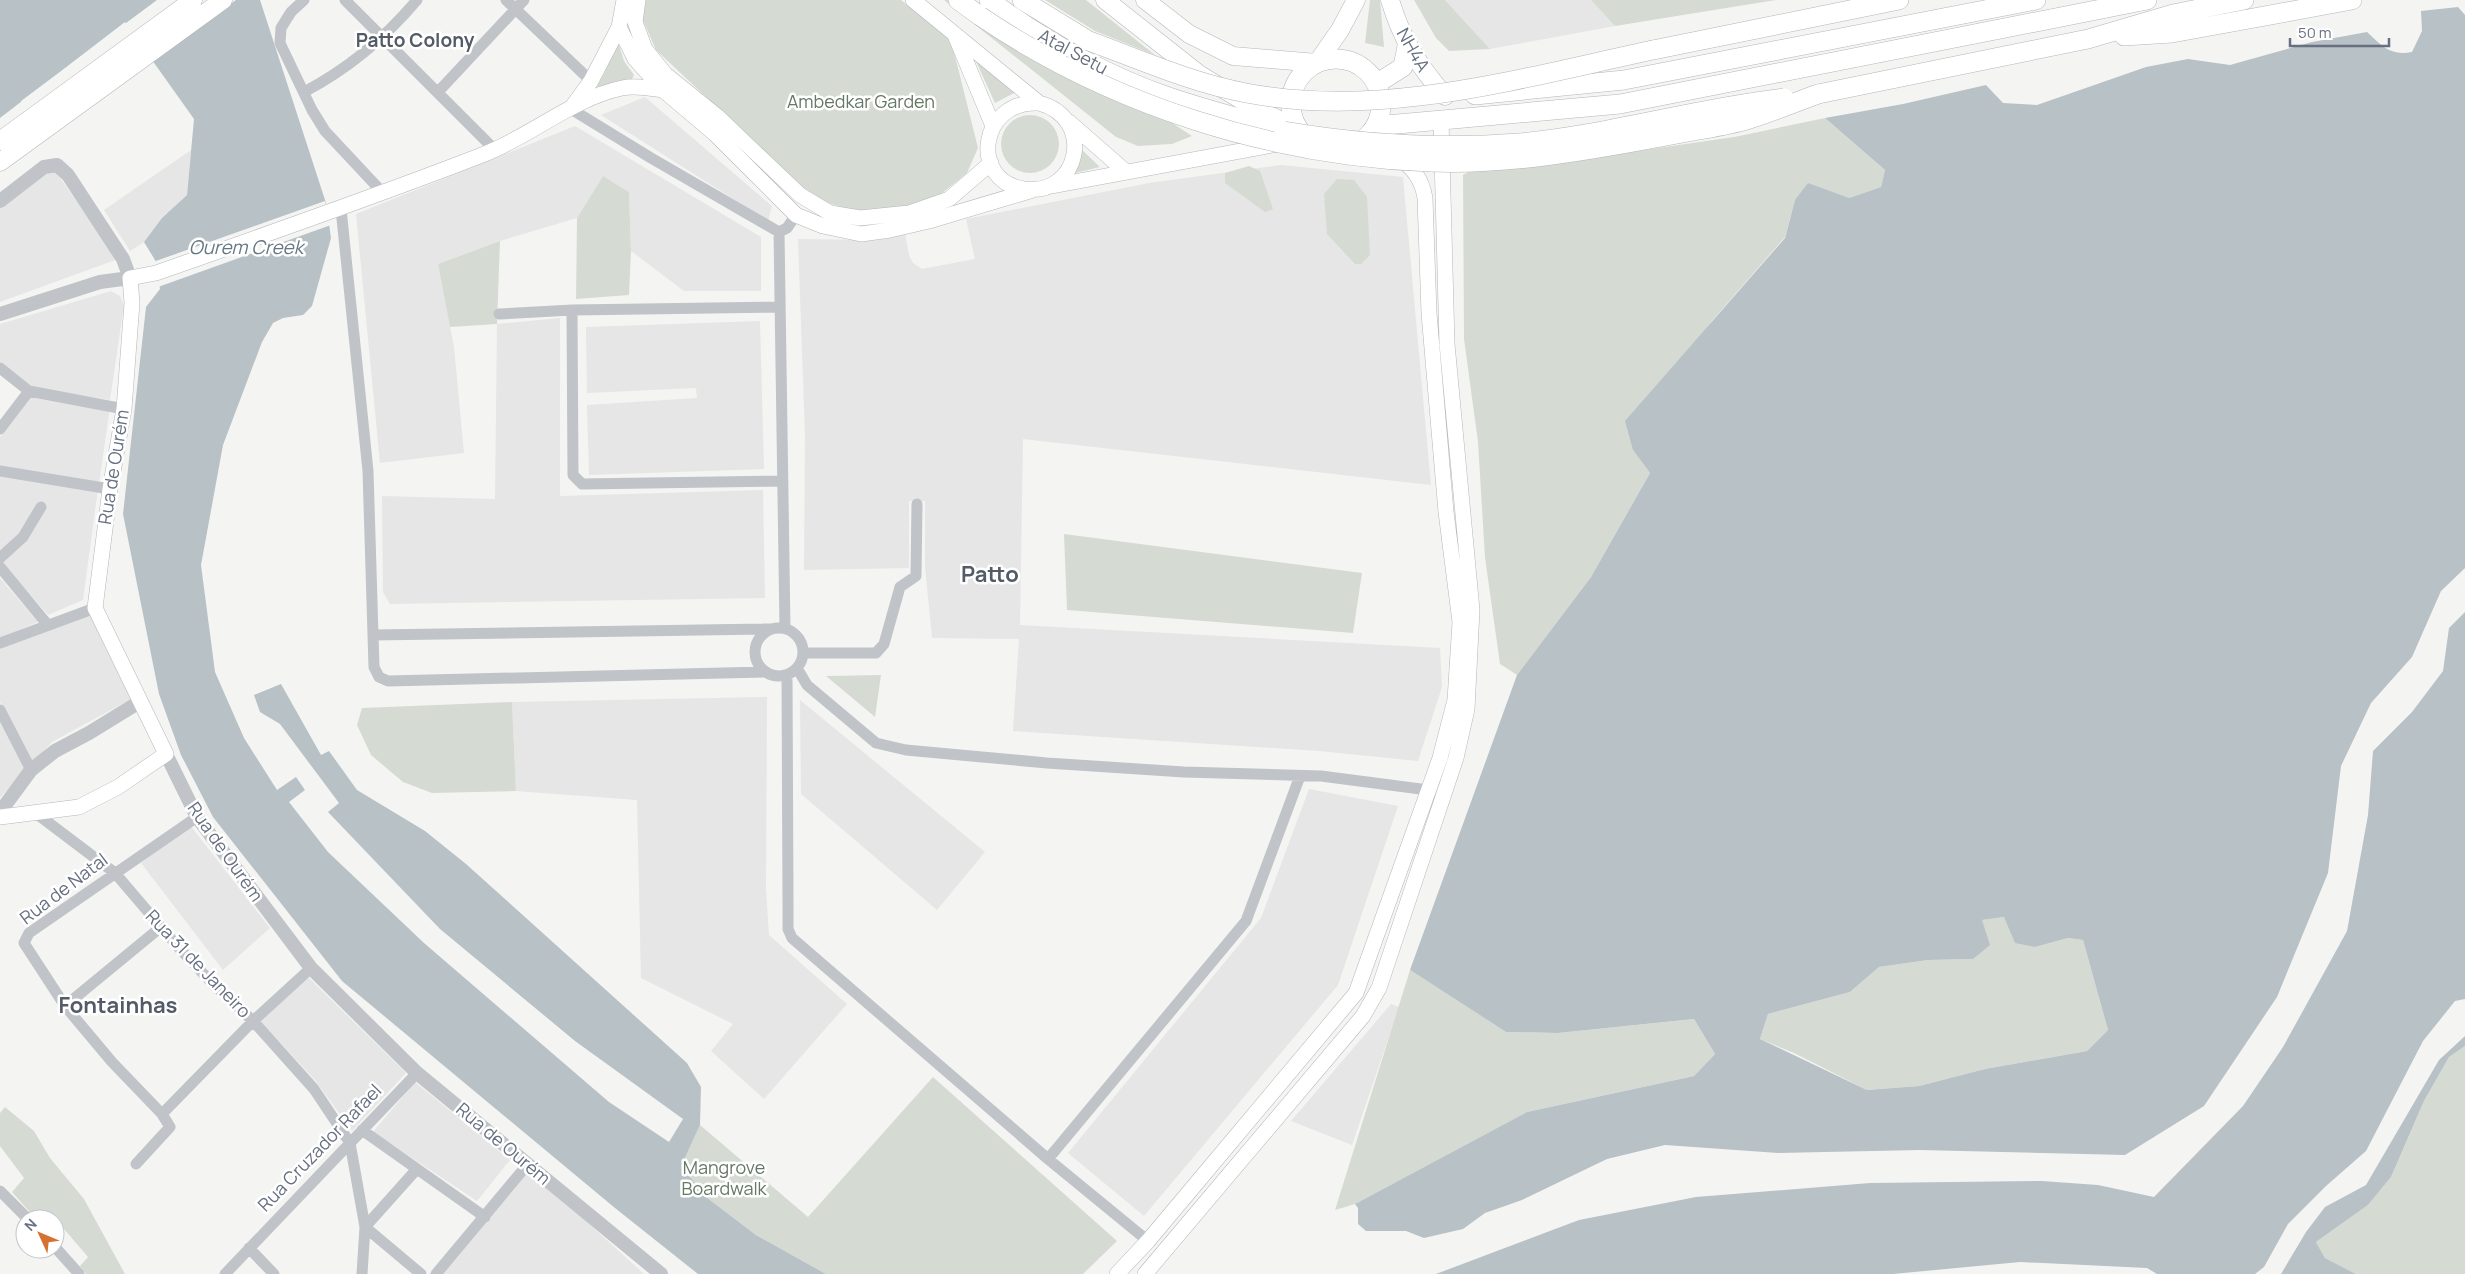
<svg xmlns="http://www.w3.org/2000/svg" width="2465" height="1274" viewBox="0 0 2465 1274" font-family="Manrope,sans-serif">
<rect width="100%" height="100%" fill="#f4f5f2"/>
<!-- built -->
<path fill="#e5e6e5" d="M 1445,0 L 1591,0 L 1615,26 L 1490,49 Z
M 645,97 L 772,206 L 768,221 L 601,115 Z
M 575,126 L 761,237 L 761,291 L 684,291 L 631,251 L 629,192 L 603,176 L 577,218 L 500,241 L 438,264 L 454,347 L 464,453 L 380,463 L 356,214 Z
M 191,150 L 187,195 L 162,218 L 144,242 L 130,251 L 104,210 Z
M 1281,165 L 1403,177 L 1431,485 L 1023,439 L 1020,625 L 1440,648 L 1442,687 L 1418,761 L 1319,751 L 1013,731 L 1019,639 L 932,638 L 925,567 L 925,501 L 909,501 L 909,568 L 804,570 L 805,435 L 798,239 L 871,240 L 905,233 L 909,255 L 913,263 L 922,269 L 975,259 L 966,219 L 1149,183 Z
M 53,168 L 118,259 L 0,302 L 0,208 Z
M 111,291 L 120,296 L 124,305 L 110,400 L 36,389 L 0,362 L 0,324 Z
M 560,318 L 560,496 L 763,490 L 765,598 L 390,604 L 383,592 L 382,496 L 495,499 L 497,324 Z
M 760,321 L 764,469 L 589,475 L 587,405 L 697,398 L 696,388 L 587,393 L 586,327 Z
M 29,397 L 110,408 L 99,483 L 0,466 L 0,437 Z
M 0,476 L 98,489 L 83,600 L 48,615 L 0,560 Z
M 0,578 L 38,622 L 0,638 Z
M 90,614 L 133,698 L 52,742 L 32,764 L 0,702 L 0,648 Z
M 767,697 L 766,889 L 769,935 L 847,1004 L 764,1099 L 711,1051 L 733,1024 L 641,978 L 637,800 L 516,791 L 512,702 Z
M 800,700 L 985,852 L 937,910 L 801,794 Z
M 0,723 L 25,770 L 0,798 Z
M 1309,789 L 1398,806 L 1338,985 L 1144,1216 L 1068,1153 L 1261,918 Z
M 190,825 L 270,928 L 223,970 L 141,863 Z
M 307,976 L 406,1073 L 352,1131 L 315,1080 L 260,1021 Z
M 1391,1004 L 1399,1007 L 1352,1145 L 1291,1121 Z
M 415,1082 L 510,1160 L 477,1201 L 373,1132 Z
M 529,1169 L 644,1274 L 441,1274 Z"/>
<!-- green -->
<path fill="#d5dbd3" d="M 646,0 L 901,0 L 951,40 L 978,148 L 967,173 L 941,194 L 912,207 L 856,211 L 824,202 L 805,190 L 656,50 L 642,18 Z
M 944,0 L 953,0 L 1160,115 L 1192,136 L 1172,144 L 1138,146 L 1116,137 Z
M 1045,0 L 1086,0 L 1155,55 L 1095,31 Z
M 1370,0 L 1380,0 L 1384,47 L 1365,43 Z
M 1414,0 L 1445,0 L 1490,49 L 1449,51 L 1436,38 Z
M 1591,0 L 1776,0 L 1615,26 Z
M 617,39 L 624,61 L 634,75 L 632,79 L 600,89 L 597,86 L 605,72 Z
M 974,57 L 1018,91 L 995,103 Z
M1001 144a29 29 0 1 1 58 0a29 29 0 1 1-58 0Z
M 1825,118 L 1885,170 L 1881,187 L 1849,198 L 1795,200 L 1785,237 L 1711,322 L 1633,450 L 1650,473 L 1591,577 L 1517,675 L 1500,664 L 1485,558 L 1478,442 L 1464,339 L 1463,175 L 1481,165 L 1609,155 L 1734,137 Z
M 1081,149 L 1100,167 L 1071,174 Z
M 1249,166 L 1260,171 L 1273,209 L 1265,212 L 1225,183 L 1225,173 Z
M 603,176 L 629,192 L 631,251 L 629,295 L 576,299 L 577,218 Z
M 1337,179 L 1354,180 L 1367,197 L 1370,255 L 1361,264 L 1355,264 L 1327,234 L 1324,194 Z
M 500,241 L 497,324 L 450,327 L 438,264 Z
M 1064,534 L 1362,573 L 1353,633 L 1067,610 Z
M 881,675 L 875,717 L 826,676 Z
M 512,702 L 516,791 L 432,793 L 403,782 L 371,755 L 357,725 L 362,708 Z
M 2004,917 L 2035,947 L 2068,938 L 2083,940 L 2108,1030 L 2087,1051 L 1985,1069 L 1919,1086 L 1867,1090 L 1794,1053 L 1760,1039 L 1768,1014 L 1850,992 L 1879,967 L 1928,960 L 1973,959 L 1982,920 Z
M 1410,970 L 1506,1032 L 1558,1033 L 1694,1019 L 1715,1054 L 1694,1076 L 1527,1112 L 1355,1204 L 1335,1210 Z
M 2465,1046 L 2465,1274 L 2356,1274 L 2325,1258 L 2316,1242 L 2368,1205 L 2391,1177 L 2424,1101 L 2449,1057 Z
M 933,1077 L 1117,1241 L 1083,1274 L 826,1274 L 756,1235 L 706,1197 L 680,1166 L 700,1125 L 808,1217 Z
M 5,1107 L 34,1131 L 50,1158 L 84,1199 L 125,1274 L 86,1274 L 80,1266 L 88,1257 L 52,1215 L 47,1219 L 36,1219 L 12,1192 L 24,1178 L 0,1146 L 0,1113 Z"/>
<!-- water -->
<path fill="#b8c1c6" fill-rule="evenodd" d="M 0,0 L 260,0 L 326,203 L 331,238 L 312,306 L 303,315 L 283,318 L 273,323 L 262,342 L 223,445 L 201,565 L 215,672 L 244,738 L 277,790 L 296,777 L 305,790 L 289,802 L 328,852 L 424,943 L 609,1102 L 669,1142 L 683,1119 L 575,1041 L 440,929 L 328,812 L 339,803 L 280,724 L 260,712 L 254,695 L 281,684 L 321,755 L 329,751 L 357,790 L 425,831 L 466,864 L 687,1063 L 701,1087 L 700,1125 L 681,1166 L 706,1197 L 756,1235 L 826,1274 L 698,1274 L 615,1208 L 342,981 L 213,817 L 181,755 L 159,694 L 123,514 L 146,307 L 160,289 L 155,260 L 144,242 L 162,218 L 187,195 L 194,119 L 125,22 L 0,118 Z
M 2458,7 L 2465,15 L 2465,568 L 2441,591 L 2412,657 L 2371,703 L 2341,766 L 2328,873 L 2277,997 L 2204,1106 L 2125,1155 L 1920,1150 L 1778,1153 L 1665,1145 L 1607,1159 L 1522,1200 L 1485,1213 L 1463,1229 L 1424,1238 L 1406,1231 L 1366,1231 L 1358,1224 L 1358,1208 L 1355,1204 L 1527,1112 L 1694,1076 L 1715,1054 L 1694,1019 L 1558,1033 L 1506,1032 L 1410,970 L 1517,675 L 1591,577 L 1650,473 L 1633,450 L 1625,421 L 1785,238 L 1795,200 L 1808,183 L 1849,198 L 1881,187 L 1885,170 L 1825,118 L 1903,104 L 1986,85 L 2003,103 L 2037,105 L 2146,67 L 2188,59 L 2230,65 L 2312,42 L 2367,32 C 2382,46 2390,56 2412,52 L 2422,31 L 2421,11 ZM 2004,917 L 2015,943 L 2035,947 L 2068,938 L 2083,940 L 2108,1030 L 2087,1051 L 1985,1069 L 1919,1086 L 1867,1090 L 1760,1039 L 1768,1014 L 1850,992 L 1879,967 L 1928,960 L 1973,959 L 1990,945 L 1982,920 Z
M 2465,612 L 2465,999 L 2455,1001 L 2423,1041 L 2366,1151 L 2326,1186 L 2288,1224 L 2264,1267 L 2255,1274 L 2157,1274 L 2147,1268 L 2020,1262 L 1893,1274 L 1436,1274 L 1579,1220 L 1696,1197 L 1870,1183 L 2042,1181 L 2098,1185 L 2154,1197 L 2243,1106 L 2283,1047 L 2347,931 L 2368,815 L 2373,751 L 2412,712 L 2443,671 L 2449,628 Z
M 2465,1036 L 2465,1046 L 2449,1057 L 2424,1101 L 2391,1177 L 2368,1205 L 2316,1242 L 2325,1258 L 2356,1274 L 2281,1274 L 2306,1232 L 2325,1207 L 2366,1185 L 2439,1060 Z"/>
<!-- pier -->
<path fill="#f4f5f2" d="M 157,0 L 236,0 L 151,61 L 124,25 L 22,104 L 21,101 Z
M 325,201 L 331,225 L 158,287 L 153,262 Z"/>
<g fill="none" stroke-linecap="round" stroke-linejoin="round">
<!-- secondary casing -->
<g stroke="#b3b6bb" stroke-width="16">
<path id="secondary" d="M 624,0 L 619,27 L 635,59 L 663,90 L 715,134 L 796,215 L 823,226 L 861,234 L 890,230 L 929,221 L 1033,190
M 638,0 L 635,22 L 645,49 L 665,74 L 717,116 L 800,195 L 830,213 L 860,218 L 909,213 L 949,199 L 991,163
M 913,0 L 1039,103 C 1096,118 1080,197 1024,189 C 969,181 979,100 1039,103
M 955,35 L 993,126
M 572,107 L 591,81 L 619,27
M 1069,122 L 1125,171
M 1052,186 L 1278,144
M 0,817 L 79,807 L 118,787 L 166,754 L 95,608 L 110,489 L 124,409 L 132,303 L 130,278 L 156,273 C 265,235 374,197 482,155 C 530,137 571,99 622,88 C 635,85 649,88 663,90
M 1117,1274 L 1148,1241 L 1356,993 L 1440,758 L 1455,700 L 1460,622 L 1446,512 L 1429,313 L 1425,198 C 1422,179 1413,168 1398,157
M 1145,1274 L 1363,1016 L 1379,988 L 1456,758 L 1467,709 L 1472,610 L 1447,344 L 1441,119"/>
</g>
<!-- primary casing -->
<g stroke="#b4b6ba" stroke-width="19">
<path id="primary" d="M 1105,0 L 1200,75 L 1260,111 L 1297,128
M 1145,0 L 1189,34 L 1233,56 L 1317,63 L 1340,30 L 1356,0
M 1390,0 C 1402,40 1418,65 1445,96
M 0,141 L 193,0
M 0,162 L 223,0"/>
</g>
<!-- trunk casing -->
<g stroke="#b3b5b9" stroke-width="20">
<path id="trunk" d="M 958,0 L 980,16
M 989,0 C 1042,39 1101,73 1163,95 C 1202,109 1244,119 1284,131
M 1022,0 L 1089,41
M 2124,36 L 2172,33 L 2352,0
M 1653,50 L 1899,0
M1291 104a45 45 0 1 1 90 0a45 45 0 1 1-90 0Z
M 1376,84 L 1403,67 L 1407,46
M 1818,94 L 2088,39 L 2173,14 L 2244,0
M 1475,95 L 1624,80 L 2036,0
M 1375,126 L 1620,104 L 2147,0"/>
</g>
<!-- minor -->
<path stroke="#c0c3c7" stroke-width="11" d="M 304,0 L 291,12 L 281,28 L 280,43 L 312,110 L 325,131 L 383,193
M 345,0 L 495,150
M 506,0 L 591,81
M 304,92 C 348,69 385,38 417,0
M 438,92 L 524,0
M 571,109 L 651,158 L 779,232
M 341,209 L 368,471 L 374,667 L 379,677 L 388,681 L 765,672
M 779,232 L 785,628
M 779,232 L 787,228 L 796,215
M 572,310 L 573,475 L 582,484 L 783,481
M 499,314 L 572,310 L 780,307
M 0,368 L 29,391 L 124,409
M 0,429 L 29,391
M 0,471 L 110,489
M 0,558 L 23,537 L 41,507
M 0,567 L 47,624
M755 652a24 24 0 1 1 48 0a24 24 0 1 1-48 0Z
M 373,635 L 770,629
M 0,643 L 95,608
M 803,653 L 876,653 L 884,644 L 900,587 L 916,576 L 917,504
M 797,668 L 807,685 L 876,743 L 906,750 L 1047,763 L 1184,772 L 1321,776 L 1436,791
M 787,675 L 788,901 L 788,929 L 792,938 L 1048,1159 L 1148,1241
M 0,710 L 31,770
M 37,814 L 115,873 L 179,948 L 213,984 L 253,1021 L 314,1089 L 350,1143 L 365,1227 L 362,1274
M 65,1006 L 161,927
M 162,1114 L 253,1021 L 311,968
M 362,1130 L 485,1217
M 1048,1159 L 1246,921 L 1300,776
M 136,1164 L 170,1127 L 162,1114 L 112,1062 L 65,1006 L 24,943 L 29,933 L 197,817
M 416,1170 L 365,1227 L 421,1274
M 0,1191 L 28,1219
M 55,1247 L 79,1274
M 249,1248 L 274,1274
M 225,1274 L 417,1073
M 436,1274 L 527,1165"/>
<!-- tertiary -->
<path stroke="#c0c3c7" stroke-width="14" d="M 0,201 L 44,167 L 57,165 L 68,175 L 123,259 L 130,278 L 100,282 L 0,314
M 166,754 L 197,817 L 311,968 L 417,1073 L 661,1274
M 0,812 L 31,770 L 55,751 L 89,733 L 141,701"/>
<!-- secondary -->
<use href="#secondary" stroke="#fff" stroke-width="15"/>
<!-- primary -->
<use href="#primary" stroke="#fff" stroke-width="18"/>
<!-- trunk -->
<use href="#trunk" stroke="#fff" stroke-width="19"/>
<!-- trunk-bridge casing -->
<g stroke="#b3b5b9" stroke-width="20" stroke-linecap="butt">
<path id="trunk-bridge" d="M 980,16 C 1111,105 1271,156 1430,162 C 1507,165 1586,151 1661,137 C 1688,131 1716,128 1743,121 C 1768,114 1793,103 1818,94
M 1089,41 C 1141,60 1192,83 1246,93 C 1382,119 1521,78 1653,50
M 1284,131 C 1361,144 1440,149 1519,143 C 1608,135 1695,108 1784,98"/>
</g>
<!-- trunk-bridge -->
<use href="#trunk-bridge" stroke="#fff" stroke-width="19"/>
</g>
<g text-anchor="middle" stroke-width="5" stroke-linejoin="round" paint-order="stroke">
<!-- street labels -->
<g font-size="18" fill="#667080" stroke="#fff">
<text transform="translate(1413 50) rotate(60)" y="6">NH4A</text>
<text transform="translate(1073 52) rotate(28)" y="6">Atal Setu</text>
<text transform="translate(114 467) rotate(-81)" y="6">Rua de Ourém</text>
<text transform="translate(225 852) rotate(55)" y="6">Rua de Ourém</text>
<text transform="translate(64 889) rotate(-37)" y="6">Rua de Natal</text>
<text transform="translate(198 964) rotate(46)" y="6">Rua 31 de Janeiro</text>
<text transform="translate(503 1144) rotate(40)" y="6">Rua de Ourém</text>
<text transform="translate(320 1148) rotate(-46)" y="6">Rua Cruzador Rafael</text>
</g>
<!-- park labels -->
<g font-size="18" fill="#657864" stroke="#fff">
<text x="861" y="108">Ambedkar Garden</text>
<text x="724" y="1174">Mangrove<tspan x="724" dy="21">Boardwalk</tspan></text>
</g>
<!-- neighbourhood labels -->
<g font-size="19" font-weight="bold" fill="#535b66" stroke="#fff">
<text x="415" y="47">Patto Colony</text>
</g>
<!-- water labels -->
<g font-size="19" font-style="italic" fill="#677884" stroke="#fff">
<text x="246" y="254">Ourem Creek</text>
</g>
<!-- district labels -->
<g font-size="22" font-weight="bold" fill="#535b66" stroke="#fff">
<text x="990" y="582">Patto</text>
<text x="118" y="1013">Fontainhas</text>
</g>
</g>
<!-- north arrow -->
<g transform="translate(40 1234) rotate(314)"><circle r="24" fill="#ffffff" stroke="#c2c6cc"/>
<path d="M0-4L9 19L0 12L-9 19Z" fill="#d57232"/>
<text y="-8" font-size="14" font-weight="bold" text-anchor="middle" fill="#667080">N</text>
</g>
<!-- scale -->
<path d="M2290 38v8h99v-8" fill="none" stroke="#667080" stroke-width="2.5"/>
<text x="2298" y="38" font-size="15" fill="#667080" stroke="#ffffff" stroke-width="4" paint-order="stroke">50 m</text>
</svg>
